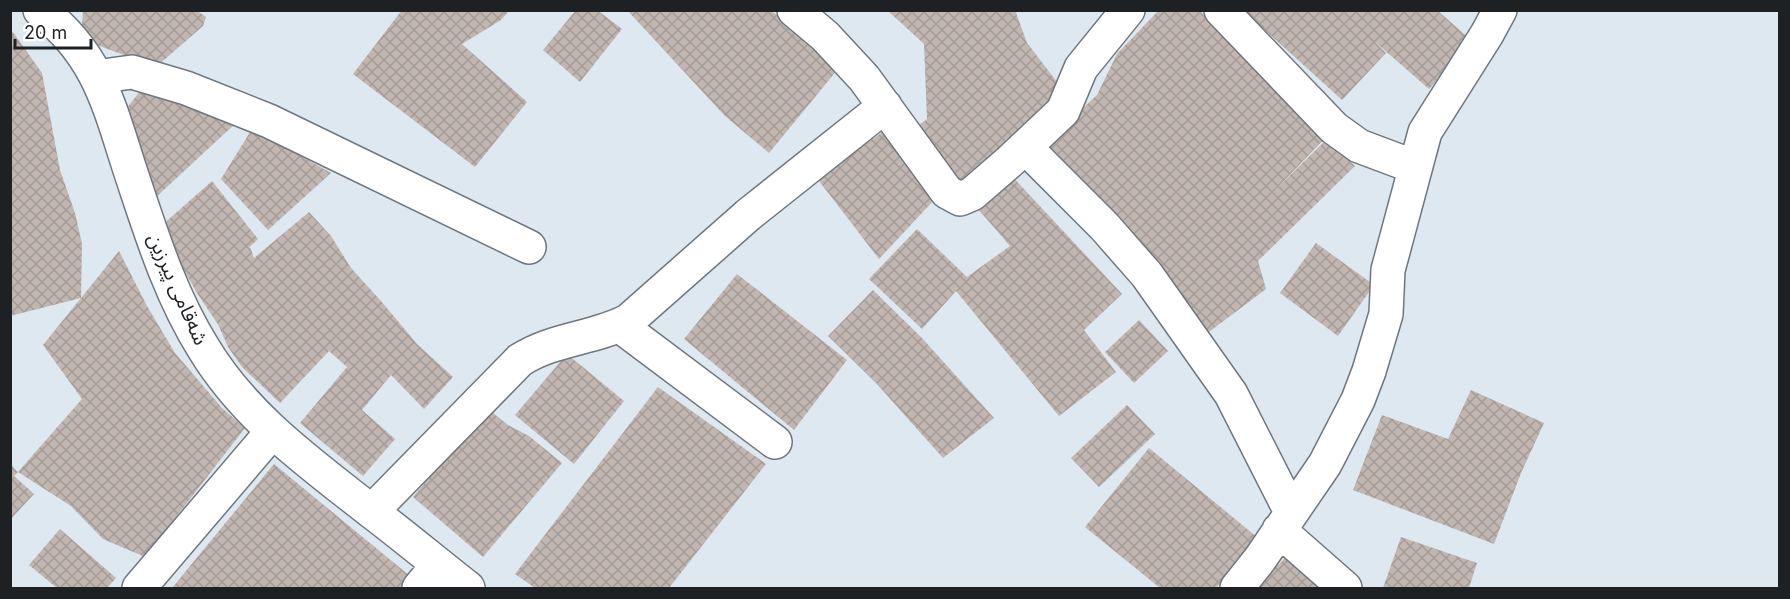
<svg xmlns="http://www.w3.org/2000/svg" width="1790" height="599" viewBox="0 0 1790 599" font-family="Inter,'Noto Sans Arabic',sans-serif">
<defs>
<pattern id="building-cross-hatch" width="8" height="8" patternUnits="userSpaceOnUse" patternTransform="scale(1.5)"><rect width="8" height="8" fill="#c1b6b0"/><path d="M0 0l8 8M0 8l8-8" fill="none" stroke="#a59c97"/></pattern>
</defs>
<rect width="100%" height="100%" fill="#dee8f0"/>
<!-- building -->
<path fill="url(#building-cross-hatch)" d="M 83,10 L 196,10 L 206,17 L 203,26 L 156,67 L 81,39 Z
M 402,10 L 510,10 L 501,20 L 462,44 L 527,102 L 475,167 L 353,74 Z
M 576,10 L 597,10 L 622,29 L 580,82 L 543,50 Z
M 627,10 L 770,10 L 843,63 L 769,153 L 725,116 Z
M 887,10 L 1015,10 L 1027,43 L 1068,96 L 958,184 L 913,130 L 927,119 L 924,44 Z
M 1159,10 L 1199,10 L 1227,41 L 1259,68 L 1330,133 L 1274,191 L 1327,139 L 1355,166 L 1258,261 L 1266,289 L 1205,335 L 1044,144 L 1097,95 L 1117,54 Z
M 1243,10 L 1437,10 L 1473,42 L 1429,89 L 1374,41 L 1386,53 L 1342,100 Z
M 13,32 L 42,73 L 60,170 L 75,213 L 82,244 L 81,298 L 10,316 L 10,33 Z
M 145,85 L 237,122 L 154,199 L 126,109 Z
M 889,128 L 935,199 L 879,259 L 816,177 Z
M 252,129 L 331,173 L 268,230 L 221,179 Z
M 1009,173 L 1122,294 L 1084,330 L 1116,372 L 1059,416 L 956,291 L 922,329 L 869,279 L 917,229 L 967,277 L 1010,246 L 972,202 Z
M 212,181 L 258,239 L 242,254 L 250,247 L 254,258 L 309,212 L 331,236 L 351,268 L 381,301 L 417,344 L 453,377 L 424,409 L 391,375 L 362,410 L 395,439 L 363,476 L 300,423 L 347,367 L 329,351 L 280,403 L 242,367 L 228,347 L 219,326 L 197,293 L 160,227 Z
M 1316,243 L 1374,285 L 1338,336 L 1280,293 Z
M 119,251 L 147,306 L 175,353 L 222,408 L 245,428 L 145,557 L 103,539 L 71,506 L 18,472 L 82,399 L 43,345 Z
M 737,274 L 847,360 L 794,430 L 684,339 Z
M 873,290 L 921,337 L 994,418 L 943,458 L 876,383 L 828,336 Z
M 1139,320 L 1168,351 L 1134,383 L 1105,352 Z
M 567,354 L 624,401 L 574,464 L 515,415 Z
M 658,387 L 766,464 L 669,588 L 535,588 L 515,574 Z
M 1471,390 L 1544,423 L 1521,473 L 1494,544 L 1353,490 L 1382,415 L 1448,439 Z
M 1127,405 L 1155,434 L 1099,487 L 1071,458 Z
M 487,408 L 508,425 L 529,436 L 562,463 L 483,557 L 413,497 Z
M 1149,448 L 1258,538 L 1216,588 L 1160,588 L 1085,527 Z
M 10,464 L 18,472 L 14,476 L 34,494 L 10,520 Z
M 274,464 L 410,576 L 400,588 L 172,588 Z
M 60,529 L 116,578 L 107,588 L 57,588 L 29,565 Z
M 1401,537 L 1477,563 L 1469,588 L 1383,588 Z
M 1292,551 L 1332,588 L 1256,588 Z"/>
<g fill="none" stroke-linecap="round" stroke-linejoin="round">
<!-- minor casing -->
<g stroke="#6e777f" stroke-width="36">
<path id="minor" d="M 40,10 C 99,54 110,109 131,173 C 151,233 170,295 204,349 C 246,418 310,463 372,512 C 405,537 436,563 468,588
M 794,10 L 825,36 L 864,78 L 947,192 L 960,199 L 972,194 L 1009,162 L 1063,111 L 1081,68 L 1128,10
M 1221,10 L 1334,128 L 1359,146 L 1415,167
M 100,80 L 110,75 L 132,72 L 186,88 L 269,121 L 529,247
M 1025,147 L 1104,226 L 1147,275 L 1231,394 L 1291,512
M 619,325 L 775,442
M 372,511 L 520,360 C 555,338 593,339 628,321 L 748,215 L 885,106
M 1279,530 L 1345,588
M 139,588 L 272,432
M 419,588 L 438,565
M 1237,588 L 1260,559 L 1325,464 L 1358,400 L 1369,371 L 1386,314 L 1388,270 L 1425,132 L 1487,34 L 1500,10"/>
</g>
<!-- minor -->
<use href="#minor" stroke="#fff" stroke-width="33"/>
</g>
<g text-anchor="middle" stroke-width="4.5" stroke-linejoin="round" paint-order="stroke">
<!-- street labels -->
<g font-size="20" fill="#1d2124" stroke="#fff">
<text transform="translate(178 289) rotate(66)" y="7">شەقامی پیرزین</text>
</g>
</g>
<!-- border -->
<rect width="1790" height="599" fill="none" stroke="#1d2124" stroke-width="24"/>
<!-- scale -->
<path d="M15 39v9h76v-9" fill="none" stroke="#1d2124" stroke-width="3"/>
<text x="24" y="39" font-size="18" fill="#1d2124" stroke="#ffffff" stroke-width="4.5" paint-order="stroke">20 m</text>
</svg>
